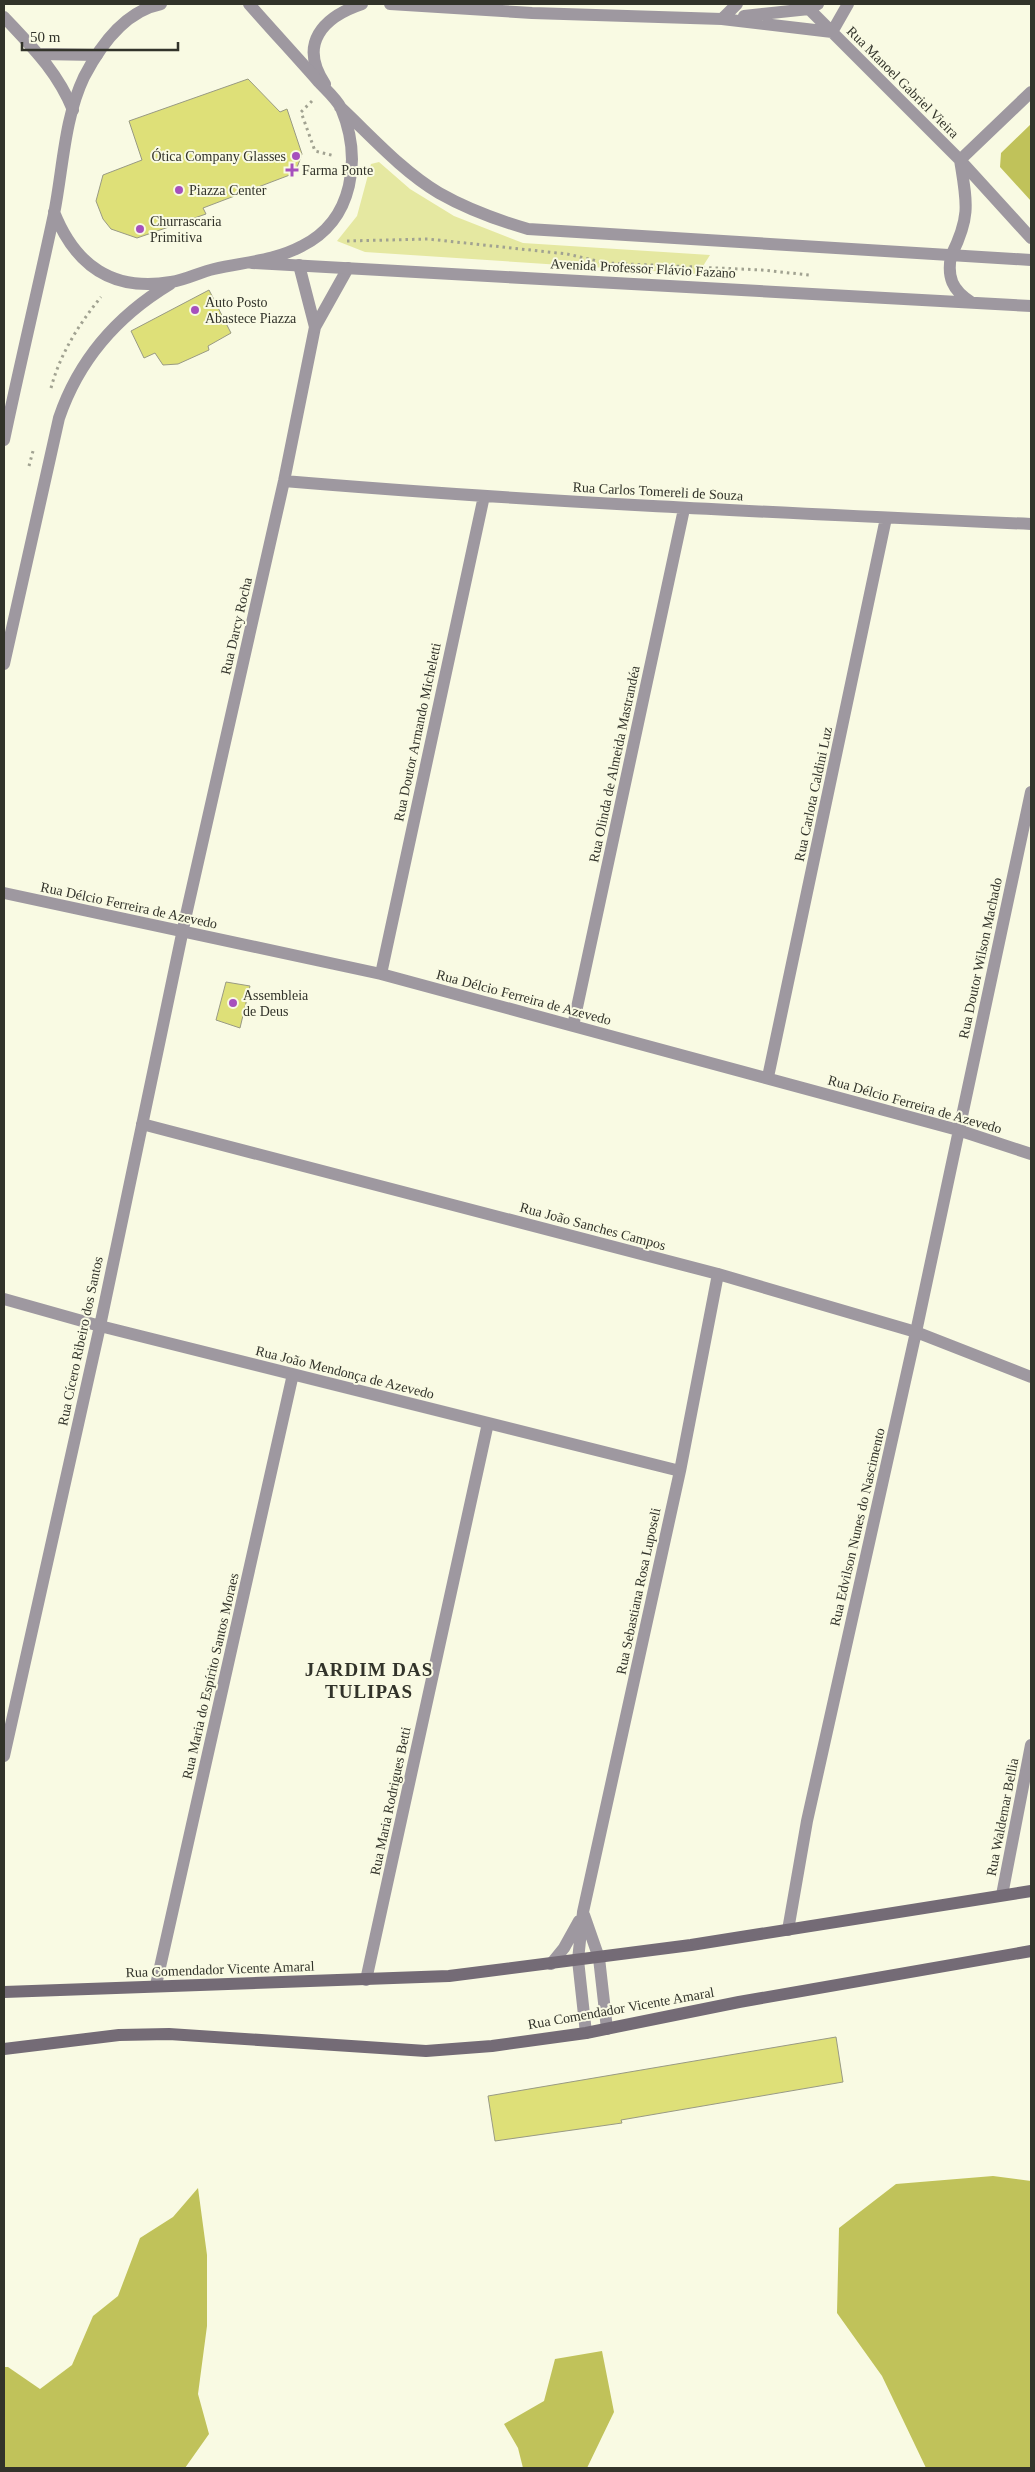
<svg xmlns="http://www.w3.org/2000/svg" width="1035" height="2472" viewBox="0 0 1035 2472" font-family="Georgia,serif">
<rect width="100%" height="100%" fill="#f9fae3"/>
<!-- green -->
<path fill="#e5e8a1" d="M 379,162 L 410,189 L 454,216 L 523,243 L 710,255 L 698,274 L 365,252 L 337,241 L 357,216 L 371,164 Z"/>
<!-- forest -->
<path fill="#c0c25a" d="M 1031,124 L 1031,201 L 1000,167 L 1001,153 Z
M 993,2176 L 1031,2181 L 1031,2468 L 926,2468 L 882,2376 L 837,2313 L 839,2228 L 896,2184 Z
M 198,2188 L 207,2255 L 207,2326 L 198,2394 L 209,2434 L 185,2468 L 4,2468 L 4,2367 L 8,2367 L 40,2389 L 72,2365 L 93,2316 L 118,2296 L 140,2238 L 173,2217 Z
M 602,2351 L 614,2412 L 587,2468 L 523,2468 L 518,2448 L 504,2424 L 544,2401 L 555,2359 Z"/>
<!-- building -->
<path fill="#dee078" stroke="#999a84" d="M 248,79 L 280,112 L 287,109 L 302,154 L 295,173 L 203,208 L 206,214 L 137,238 L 111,229 L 103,219 L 96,201 L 103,175 L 142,160 L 129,121 Z
M 209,290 L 231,333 L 208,346 L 209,350 L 178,364 L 163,365 L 155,353 L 144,358 L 131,331 Z
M 226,982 L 250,986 L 240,1028 L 216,1020 Z
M 836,2037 L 843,2082 L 621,2120 L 622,2123 L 495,2141 L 488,2096 Z"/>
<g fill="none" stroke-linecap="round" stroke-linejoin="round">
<!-- path -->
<path stroke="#a1a291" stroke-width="3" stroke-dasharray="2.5 4" stroke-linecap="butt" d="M 312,101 L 301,112 L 315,151 L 335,156
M 347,241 L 428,239 L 567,254 L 606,263 L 762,270 L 809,275
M 51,388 C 60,354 79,324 101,297
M 29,466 L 33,451"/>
<!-- minor -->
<path stroke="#9e98a0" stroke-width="12" d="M 390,4 L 532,13 L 722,19 L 832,32 L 848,4
M 804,4 L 960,160 L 1031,238
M 744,16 L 809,9 L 818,4
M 4,17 C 32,47 57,71 73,110
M 722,19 L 737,4
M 39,54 L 97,55
M 325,84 C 298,44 323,17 362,4
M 960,160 L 1031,92
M 951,256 C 971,216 967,203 960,160
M 299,265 L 315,327
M 284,481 C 533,502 782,513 1031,524
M 4,893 L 381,974 L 958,1130 L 1031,1154
M 381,974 L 484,496
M 573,1026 L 684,509
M 768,1077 L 886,518
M 142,1124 L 718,1274 L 916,1332 L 1031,1377
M 4,1299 L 100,1326 L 680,1471
M 4,1756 L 100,1326 L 186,915 L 284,481 L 315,327 L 348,268
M 1002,1895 L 1031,1745
M 584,1915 L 599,1958 L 607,2029
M 788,1930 L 807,1821 L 916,1332 L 1031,792
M 551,1964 L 564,1948 L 579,1921
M 366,1980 L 488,1423
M 156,1985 L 293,1374
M 586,2033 L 578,1960 L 583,1912 L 680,1471 L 718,1274"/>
<!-- tertiary -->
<path stroke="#9e98a0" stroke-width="12" d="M 340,107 C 371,136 402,171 439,193 C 467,209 497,220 528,229 L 1031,260
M 54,212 C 75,265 112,292 171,282 C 186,280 200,272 214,269 C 244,262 274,261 302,246 C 354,220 362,158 341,108 C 336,98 324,88 317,80 C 294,54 271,29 249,4
M 951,256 C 947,277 952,290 971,302
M 252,263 L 1031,306
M 4,440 C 20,364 38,289 54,214 C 63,169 64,119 84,77 C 100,46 125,11 161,4
M 4,664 L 59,418 C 79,359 117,316 170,284"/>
<!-- secondary -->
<path stroke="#746b76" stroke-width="12" d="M 4,1992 L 449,1976 L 691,1945 L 1031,1891
M 4,2049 L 119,2035 L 169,2034 L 426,2051 L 492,2046 L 586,2033 L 739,2002 L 1031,1951"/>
</g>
<!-- markers -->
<g fill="#a650bd" stroke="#f9fae3" stroke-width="2">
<circle cx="296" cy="156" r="5"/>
<path d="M289.5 162.5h5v5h5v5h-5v5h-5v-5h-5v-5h5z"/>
<circle cx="179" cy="190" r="5"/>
<circle cx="140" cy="229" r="5"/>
<circle cx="195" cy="310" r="5"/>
<circle cx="233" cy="1003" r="5"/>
</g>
<g text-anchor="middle" stroke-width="4" stroke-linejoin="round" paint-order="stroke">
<!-- street labels -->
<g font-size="14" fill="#32332a" stroke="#f9fae3">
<text transform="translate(903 82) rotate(45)" y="5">Rua Manoel Gabriel Vieira</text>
<text transform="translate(643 268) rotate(3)" y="5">Avenida Professor Flávio Fazano</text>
<text transform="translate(658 491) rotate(3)" y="5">Rua Carlos Tomereli de Souza</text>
<text transform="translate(236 626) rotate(-77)" y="5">Rua Darcy Rocha</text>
<text transform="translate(417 732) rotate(-78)" y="5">Rua Doutor Armando Micheletti</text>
<text transform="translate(614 764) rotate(-78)" y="5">Rua Olinda de Almeida Mastrandéa</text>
<text transform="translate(813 794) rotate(-78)" y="5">Rua Carlota Caldini Luz</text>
<text transform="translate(129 905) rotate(12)" y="5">Rua Délcio Ferreira de Azevedo</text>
<text transform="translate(980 958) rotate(-78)" y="5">Rua Doutor Wilson Machado</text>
<text transform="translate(524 997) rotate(15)" y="5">Rua Délcio Ferreira de Azevedo</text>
<text transform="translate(915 1104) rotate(16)" y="5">Rua Délcio Ferreira de Azevedo</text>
<text transform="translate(593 1226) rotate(15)" y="5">Rua João Sanches Campos</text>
<text transform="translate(80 1341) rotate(-78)" y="5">Rua Cícero Ribeiro dos Santos</text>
<text transform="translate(345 1372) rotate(14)" y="5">Rua João Mendonça de Azevedo</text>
<text transform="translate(857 1527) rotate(-77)" y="5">Rua Edvilson Nunes do Nascimento</text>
<text transform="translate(638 1591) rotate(-78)" y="5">Rua Sebastiana Rosa Luposeli</text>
<text transform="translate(210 1676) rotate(-77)" y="5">Rua Maria do Espírito Santos Moraes</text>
<text transform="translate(390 1801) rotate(-78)" y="5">Rua Maria Rodrigues Betti</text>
<text transform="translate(1002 1817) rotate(-79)" y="5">Rua Waldemar Bellia</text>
<text transform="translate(220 1969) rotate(-2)" y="5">Rua Comendador Vicente Amaral</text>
<text transform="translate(621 2008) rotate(-10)" y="5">Rua Comendador Vicente Amaral</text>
</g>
<!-- poi labels -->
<g font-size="14" fill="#32332a" stroke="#f9fae3" text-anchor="start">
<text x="286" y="161" text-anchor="end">Ótica Company Glasses</text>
<text x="302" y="175">Farma Ponte</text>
<text x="189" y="195">Piazza Center</text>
<text x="150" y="226">Churrascaria<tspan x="150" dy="16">Primitiva</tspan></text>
<text x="205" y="307">Auto Posto<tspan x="205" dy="16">Abastece Piazza</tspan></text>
<text x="243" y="1000">Assembleia<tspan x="243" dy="16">de Deus</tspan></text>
</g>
<!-- district labels -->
<g font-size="19" font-weight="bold" letter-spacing="1" fill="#32332a" stroke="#f9fae3">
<text x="369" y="1676">JARDIM DAS<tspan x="369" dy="22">TULIPAS</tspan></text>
</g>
</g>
<!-- border -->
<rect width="1035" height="2472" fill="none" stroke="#32332a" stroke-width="10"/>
<!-- scale -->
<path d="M22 42v8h156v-8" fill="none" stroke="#32332a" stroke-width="2.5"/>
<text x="30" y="42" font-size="15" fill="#32332a" stroke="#f9fae3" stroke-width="4" paint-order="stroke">50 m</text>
</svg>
